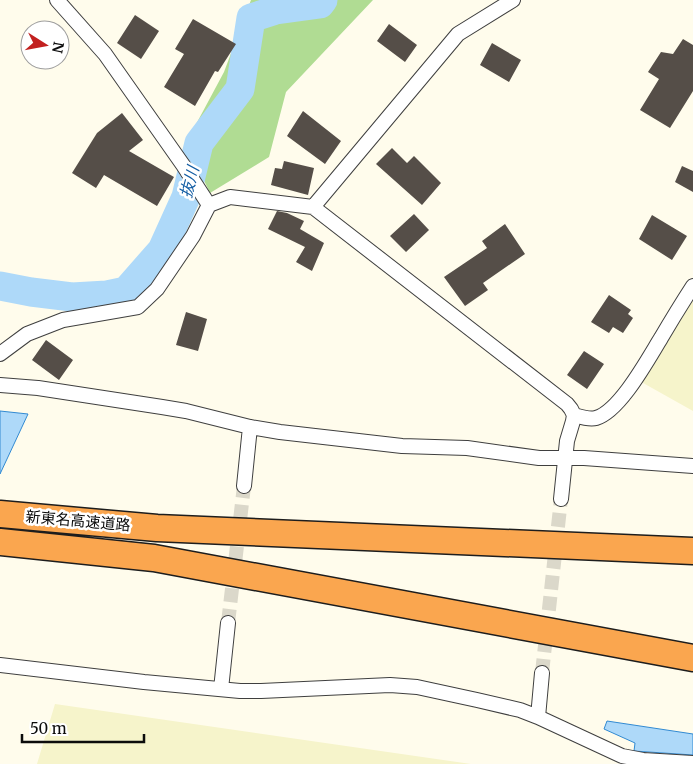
<svg xmlns="http://www.w3.org/2000/svg" width="693" height="764" viewBox="0 0 693 764" font-family="Merriweather,'Noto Sans JP',serif">
<rect width="100%" height="100%" fill="#fffcec"/>
<!-- farmland -->
<path fill="#f6f4cb" d="M 693,280 L 693,411 L 636,379 Z
M 55,704 L 471,764 L 37,764 Z"/>
<!-- forest -->
<path fill="#b0dc93" d="M 251,0 L 373,0 L 286,92 L 269,157 L 210,193 L 186,143 L 224,72 Z"/>
<!-- water -->
<path fill="#aed9f9" stroke="#328ad2" d="M 0,411 L 28,414 L 0,474 Z
M 607,721 L 693,734 L 693,755 L 634,751 L 635,743 L 604,729 Z"/>
<g fill="none" stroke-linecap="round" stroke-linejoin="round">
<!-- river -->
<path stroke="#aed9f9" stroke-width="29" d="M 0,286 L 31,292 L 72,297 L 107,295 L 126,291 L 162,250 L 186,197 L 199,143 L 240,89 L 251,18 L 276,10 L 320,4 L 323,0"/>
</g>
<!-- building -->
<path fill="#554e48" d="M 135,15 L 159,31 L 141,59 L 117,43 Z
M 193,19 L 236,44 L 218,72 L 215,71 L 195,106 L 164,87 L 184,54 L 175,49 Z
M 389,24 L 417,45 L 405,62 L 377,41 Z
M 683,39 L 693,45 L 693,91 L 670,128 L 640,110 L 659,79 L 648,72 L 661,52 L 673,54 Z
M 492,43 L 521,60 L 509,82 L 480,65 Z
M 303,111 L 341,141 L 325,164 L 287,136 Z
M 122,113 L 143,140 L 129,151 L 174,177 L 157,206 L 104,175 L 96,188 L 72,173 L 97,133 Z
M 392,148 L 407,163 L 414,156 L 441,183 L 422,205 L 376,164 Z
M 284,161 L 314,168 L 308,195 L 271,185 L 275,168 L 282,169 Z
M 682,166 L 693,171 L 693,192 L 675,182 Z
M 277,211 L 287,213 L 304,221 L 300,229 L 324,243 L 312,271 L 296,262 L 305,247 L 268,229 Z
M 414,214 L 429,230 L 406,252 L 390,236 Z
M 652,215 L 687,236 L 672,260 L 639,239 Z
M 505,224 L 525,254 L 483,283 L 488,290 L 465,306 L 444,277 L 487,248 L 482,241 Z
M 609,295 L 631,310 L 628,314 L 633,318 L 623,333 L 613,327 L 609,333 L 591,322 Z
M 186,312 L 207,319 L 198,351 L 176,345 Z
M 46,340 L 73,360 L 59,380 L 32,360 Z
M 584,351 L 604,364 L 587,389 L 567,375 Z"/>
<g fill="none" stroke-linecap="round" stroke-linejoin="round">
<!-- street-tunnel -->
<path stroke="#dbd8ca" stroke-width="14" stroke-dasharray="14 7" stroke-linecap="butt" d="M 228,623 L 244,486
M 542,673 L 561,499"/>
<!-- street casing -->
<g stroke="#3f3f3f" stroke-width="16">
<path id="street" d="M 57,0 L 105,54 L 183,165 L 209,205 L 230,197 L 313,207 L 567,404 L 571,409 L 574,415 L 573,421 L 567,441 L 561,499
M 313,207 L 458,34 L 513,0
M 0,354 L 27,334 L 63,320 L 138,307 L 157,289 L 193,236 L 209,205
M 0,385 L 38,388 L 162,407 L 186,411 L 250,427 L 280,432 L 402,446 L 467,448 L 539,458 L 584,458 L 693,466
M 574,415 C 581,417 589,420 596,418 C 620,411 648,359 661,338 C 671,321 682,303 693,286
M 244,486 L 250,427
M 0,665 L 144,682 L 240,691 L 261,691 L 390,685 L 417,687 L 477,700 L 520,710 L 538,717 L 622,756 L 643,760 L 693,763
M 221,689 L 228,623
M 538,717 L 542,673"/>
</g>
<!-- highway casing -->
<g stroke="#1d1d1d" stroke-width="29">
<path id="highway" d="M 0,514 L 157,528 L 693,551
M 0,542 L 154,558 L 693,658"/>
</g>
<!-- street -->
<use href="#street" stroke="#fff" stroke-width="14"/>
<!-- highway -->
<use href="#highway" stroke="#faa64f" stroke-width="26"/>
</g>
<g text-anchor="middle" stroke-width="5" stroke-linejoin="round" paint-order="stroke">
<!-- street labels -->
<g font-size="15" fill="#0c0c0c" stroke="#fff">
<text transform="translate(78 521) rotate(5)" y="5">新東名高速道路</text>
</g>
<!-- water labels -->
<g font-size="16" font-style="italic" fill="#115ca3" stroke="#fff">
<text transform="translate(189 182) rotate(-75)" y="6">抜川</text>
</g>
</g>
<!-- north arrow -->
<g transform="translate(45 45) rotate(101)"><circle r="24" fill="#ffffff" stroke="#9e9e9e"/>
<path d="M0-4L9 19L0 12L-9 19Z" fill="#c2201f"/>
<text y="-8" font-size="14" font-weight="bold" text-anchor="middle" fill="#0c0c0c">N</text>
</g>
<!-- scale -->
<path d="M22 734v8h122v-8" fill="none" stroke="#0c0c0c" stroke-width="2.5"/>
<text x="30" y="734" font-size="15" fill="#0c0c0c" stroke="#ffffff" stroke-width="4" paint-order="stroke">50 m</text>
</svg>
